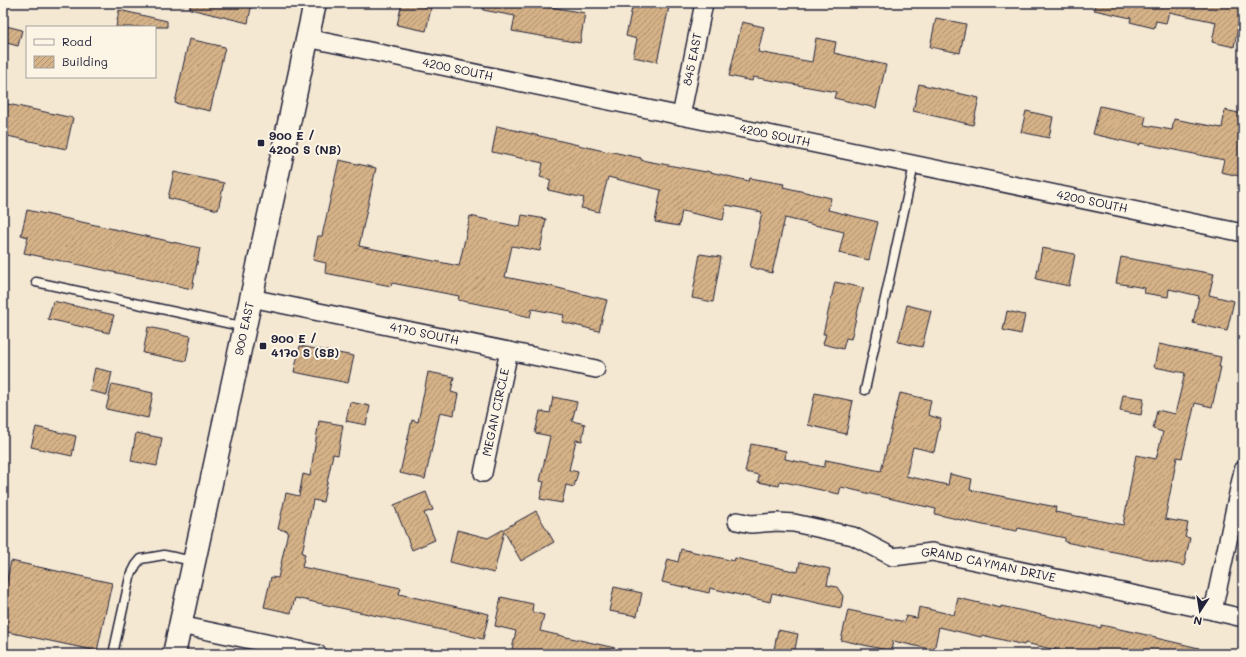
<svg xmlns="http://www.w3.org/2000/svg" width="1246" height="657" viewBox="0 0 1246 657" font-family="Mali,sans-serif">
<defs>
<pattern id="building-hatch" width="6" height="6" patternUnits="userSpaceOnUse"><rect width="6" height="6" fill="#d5b287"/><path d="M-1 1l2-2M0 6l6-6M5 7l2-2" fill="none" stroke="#ac9070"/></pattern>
</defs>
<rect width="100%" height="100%" fill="#f4e8d2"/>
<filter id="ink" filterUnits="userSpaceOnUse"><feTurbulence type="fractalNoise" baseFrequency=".025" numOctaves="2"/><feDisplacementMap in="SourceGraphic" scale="8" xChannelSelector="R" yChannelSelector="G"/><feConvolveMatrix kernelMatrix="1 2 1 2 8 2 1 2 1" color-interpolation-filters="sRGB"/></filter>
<g filter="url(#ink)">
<!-- building -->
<path fill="url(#building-hatch)" stroke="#22223b" d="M 190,3 L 252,3 L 248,23 L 190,9 Z
M 402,3 L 409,3 L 431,8 L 426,31 L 397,25 Z
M 484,3 L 528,3 L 585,13 L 580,43 L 512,31 L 515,16 L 483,10 Z
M 633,3 L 652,3 L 669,7 L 657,62 L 633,57 L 637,39 L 626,36 Z
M 1095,3 L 1243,3 L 1234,47 L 1212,42 L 1216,22 L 1169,12 L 1166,23 L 1156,21 L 1154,28 L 1130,22 L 1131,18 L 1094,10 Z
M 119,10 L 167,21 L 167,27 L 116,27 Z
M 936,18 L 966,24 L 960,53 L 930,47 Z
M 742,22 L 764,27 L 758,52 L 812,62 L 816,38 L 836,42 L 834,53 L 886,65 L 876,108 L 834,98 L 836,92 L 753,77 L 752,81 L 729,76 Z
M 6,26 L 22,30 L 18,46 L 3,42 Z
M 189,39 L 225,47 L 210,111 L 175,103 Z
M 919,84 L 979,98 L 973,125 L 913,111 Z
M 3,103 L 73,118 L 66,149 L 3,135 Z
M 1100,106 L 1146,116 L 1144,125 L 1172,130 L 1174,119 L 1222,128 L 1225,110 L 1243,114 L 1243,177 L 1221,172 L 1224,160 L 1140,143 L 1140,145 L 1093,134 Z
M 1026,111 L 1053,117 L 1049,138 L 1021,132 Z
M 497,126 L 608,152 L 608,151 L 641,158 L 641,160 L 706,172 L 706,171 L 749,181 L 750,178 L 784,184 L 783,187 L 831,198 L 828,210 L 878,222 L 869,260 L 839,253 L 844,232 L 785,218 L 772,273 L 750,267 L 762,212 L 726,205 L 723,220 L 682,211 L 679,226 L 655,222 L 661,190 L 608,177 L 599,212 L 581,208 L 584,198 L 548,190 L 551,180 L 540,177 L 543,163 L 492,152 Z
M 339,160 L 376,168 L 359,246 L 459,266 L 470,216 L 520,227 L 522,215 L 546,219 L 540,251 L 512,246 L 505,277 L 550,286 L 607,300 L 599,331 L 562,322 L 564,315 L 532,309 L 530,317 L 509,312 L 509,310 L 458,300 L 459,296 L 392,283 L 391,286 L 325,273 L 326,263 L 313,260 L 318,236 L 322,236 Z
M 174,172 L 224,183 L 218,210 L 168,198 Z
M 27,210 L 200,248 L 192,289 L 24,253 L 28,237 L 21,235 Z
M 1042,248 L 1075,254 L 1069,286 L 1036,279 Z
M 700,254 L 721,257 L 713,302 L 692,298 Z
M 1121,257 L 1214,274 L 1209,295 L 1234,301 L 1227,331 L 1193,323 L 1199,296 L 1169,289 L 1168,297 L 1144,293 L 1145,288 L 1116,283 Z
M 835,282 L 864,288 L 862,293 L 851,339 L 846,338 L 843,349 L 823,344 L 826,334 L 823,334 Z
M 53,301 L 114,315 L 109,333 L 48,319 Z
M 907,305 L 931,311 L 922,347 L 898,342 Z
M 1007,311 L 1025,315 L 1021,334 L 1003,330 Z
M 148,327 L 191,336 L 186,361 L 143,353 Z
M 1159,344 L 1221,357 L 1219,367 L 1221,367 L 1212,407 L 1195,403 L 1182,458 L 1177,457 L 1165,519 L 1188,523 L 1185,537 L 1190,538 L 1184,566 L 1065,542 L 1065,538 L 1018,528 L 1017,531 L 983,525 L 935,514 L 936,509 L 862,492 L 841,487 L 839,494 L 780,481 L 779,486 L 758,482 L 759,475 L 745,472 L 751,444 L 786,451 L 785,459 L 824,467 L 826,460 L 881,471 L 900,393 L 931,400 L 928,415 L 941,419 L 934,452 L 913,447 L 906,476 L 948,485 L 950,474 L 972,479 L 970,490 L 1056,507 L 1055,512 L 1123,525 L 1136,455 L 1156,459 L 1163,432 L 1153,429 L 1157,410 L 1175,414 L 1185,373 L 1154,367 Z
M 300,346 L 354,356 L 348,383 L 294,372 Z
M 95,368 L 112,372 L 107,395 L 90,391 Z
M 428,372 L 454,377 L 451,392 L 458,394 L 454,415 L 440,412 L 425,479 L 400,473 L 412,420 L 418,422 Z
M 112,384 L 153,393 L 148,418 L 106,409 Z
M 815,393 L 853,401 L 846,434 L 808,425 Z
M 1123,395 L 1144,398 L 1141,415 L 1120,411 Z
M 553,397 L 577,402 L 572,421 L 585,424 L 582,441 L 576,440 L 569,470 L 578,472 L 574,487 L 566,485 L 562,503 L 540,499 L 544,482 L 540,481 L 550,436 L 535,433 L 540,411 L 550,413 Z
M 350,402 L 370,406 L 366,425 L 346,421 Z
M 319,421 L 343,425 L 338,455 L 333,454 L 323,502 L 313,500 L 302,553 L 305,554 L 302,567 L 401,588 L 399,594 L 489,614 L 483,639 L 295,598 L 291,613 L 264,607 L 271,577 L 278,578 L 288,531 L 278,529 L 286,493 L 299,496 L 303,474 L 310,476 Z
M 36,427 L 76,436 L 72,456 L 31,447 Z
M 136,433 L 162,438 L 157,466 L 131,461 Z
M 426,492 L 433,510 L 424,513 L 435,540 L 412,550 L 394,505 Z
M 536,511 L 554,542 L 521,561 L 504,531 L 494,573 L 450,562 L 457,530 L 488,538 Z
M 681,549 L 734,561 L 735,558 L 798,572 L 800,562 L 830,569 L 827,585 L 837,587 L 843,596 L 841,608 L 772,593 L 770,602 L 710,588 L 709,593 L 662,582 L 668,559 L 678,562 Z
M 11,561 L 112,583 L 97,651 L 3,631 L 3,598 Z
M 614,587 L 642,593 L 637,616 L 609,611 Z
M 501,597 L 533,604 L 532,612 L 544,615 L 540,631 L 615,648 L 614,654 L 511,654 L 516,631 L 495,626 Z
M 958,598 L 1001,608 L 1001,606 L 1101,628 L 1101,625 L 1156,637 L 1156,638 L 1199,648 L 1198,654 L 1074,654 L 1025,643 L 1024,645 L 982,635 L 981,637 L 939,627 L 934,650 L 893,641 L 891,651 L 841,640 L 848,610 L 905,622 L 906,616 L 917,618 L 919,607 L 954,615 Z
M 778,630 L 798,634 L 794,654 L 773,654 Z"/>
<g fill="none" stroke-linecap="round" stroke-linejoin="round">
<!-- lane casing -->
<g stroke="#22223b" stroke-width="11">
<path id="lane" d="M 36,282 L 245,327
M 865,390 L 914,165
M 113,654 L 130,577 L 136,565 L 141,559 L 164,555 L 193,561"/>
</g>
<!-- street casing -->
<g stroke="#22223b" stroke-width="20">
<g id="street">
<path id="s1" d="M 307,38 L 1243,233"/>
<path id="s2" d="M 681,116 L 704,3"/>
<path id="s3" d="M 251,298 L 596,369"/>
<path id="s4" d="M 483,473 L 509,351"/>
<path id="s5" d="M 737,521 L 751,524 L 778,522 L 794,523 L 853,536 L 893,557 L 932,552 L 1213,611 L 1243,618"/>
<path d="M 1213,611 L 1243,470"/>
<path d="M 180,625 L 318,654"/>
</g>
</g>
<!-- secondary casing -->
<g stroke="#22223b" stroke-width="25">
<g id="secondary">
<path id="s6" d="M 174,654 L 315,3"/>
</g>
</g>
<!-- lane -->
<use href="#lane" stroke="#fcf5e5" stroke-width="8"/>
<!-- street -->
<use href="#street" stroke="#fcf5e5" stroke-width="17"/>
<!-- secondary -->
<use href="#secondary" stroke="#fcf5e5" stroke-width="22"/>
</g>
</g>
<!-- markers -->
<g fill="#22223b" stroke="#fcf5e5" stroke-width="1.5">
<rect x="257" y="139" width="8" height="8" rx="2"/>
<rect x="259" y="342" width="8" height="8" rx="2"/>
</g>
<g text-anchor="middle" stroke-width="4" stroke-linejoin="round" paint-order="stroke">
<!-- street labels -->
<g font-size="12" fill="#22223b" stroke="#fcf5e5">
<text dy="4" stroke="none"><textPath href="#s2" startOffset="58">845 EAST</textPath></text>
<text dy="4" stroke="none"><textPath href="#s1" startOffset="154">4200 SOUTH</textPath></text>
<text dy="4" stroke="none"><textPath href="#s1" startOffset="478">4200 SOUTH</textPath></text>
<text dy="4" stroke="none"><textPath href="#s1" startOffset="802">4200 SOUTH</textPath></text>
<text dy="4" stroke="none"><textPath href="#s6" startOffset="333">900 EAST</textPath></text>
<text dy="4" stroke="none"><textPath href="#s3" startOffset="177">4170 SOUTH</textPath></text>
<text dy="4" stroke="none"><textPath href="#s4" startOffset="62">MEGAN CIRCLE</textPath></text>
<text dy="4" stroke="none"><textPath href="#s5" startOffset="260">GRAND CAYMAN DRIVE</textPath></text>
</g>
<!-- poi labels -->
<g font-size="12" font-weight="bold" fill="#22223b" stroke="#fcf5e5" text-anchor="start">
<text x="269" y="140">900 E /<tspan x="269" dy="14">4200 S (NB)</tspan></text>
<text x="271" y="343">900 E /<tspan x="271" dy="14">4170 S (SB)</tspan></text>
</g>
</g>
<!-- margin -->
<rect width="1246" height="657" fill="none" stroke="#fcf5e5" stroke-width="16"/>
<rect x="8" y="8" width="1230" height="641" fill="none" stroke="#22223b" stroke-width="1.5" filter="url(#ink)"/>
<!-- legend -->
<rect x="26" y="26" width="130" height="52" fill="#fcf5e5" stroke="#a5a1a1"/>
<rect x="34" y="39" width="20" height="6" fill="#fcf5e5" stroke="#a5a1a1"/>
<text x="62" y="46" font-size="12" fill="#22223b">Road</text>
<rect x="34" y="56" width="20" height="12" fill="url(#building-hatch)" stroke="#a5a1a1"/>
<text x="62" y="66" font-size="12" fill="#22223b">Building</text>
<!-- north arrow -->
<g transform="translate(1200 611) rotate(192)" stroke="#fcf5e5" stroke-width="3" paint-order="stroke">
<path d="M0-3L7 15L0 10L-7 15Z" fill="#22223b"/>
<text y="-6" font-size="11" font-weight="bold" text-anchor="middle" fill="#22223b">N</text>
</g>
</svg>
